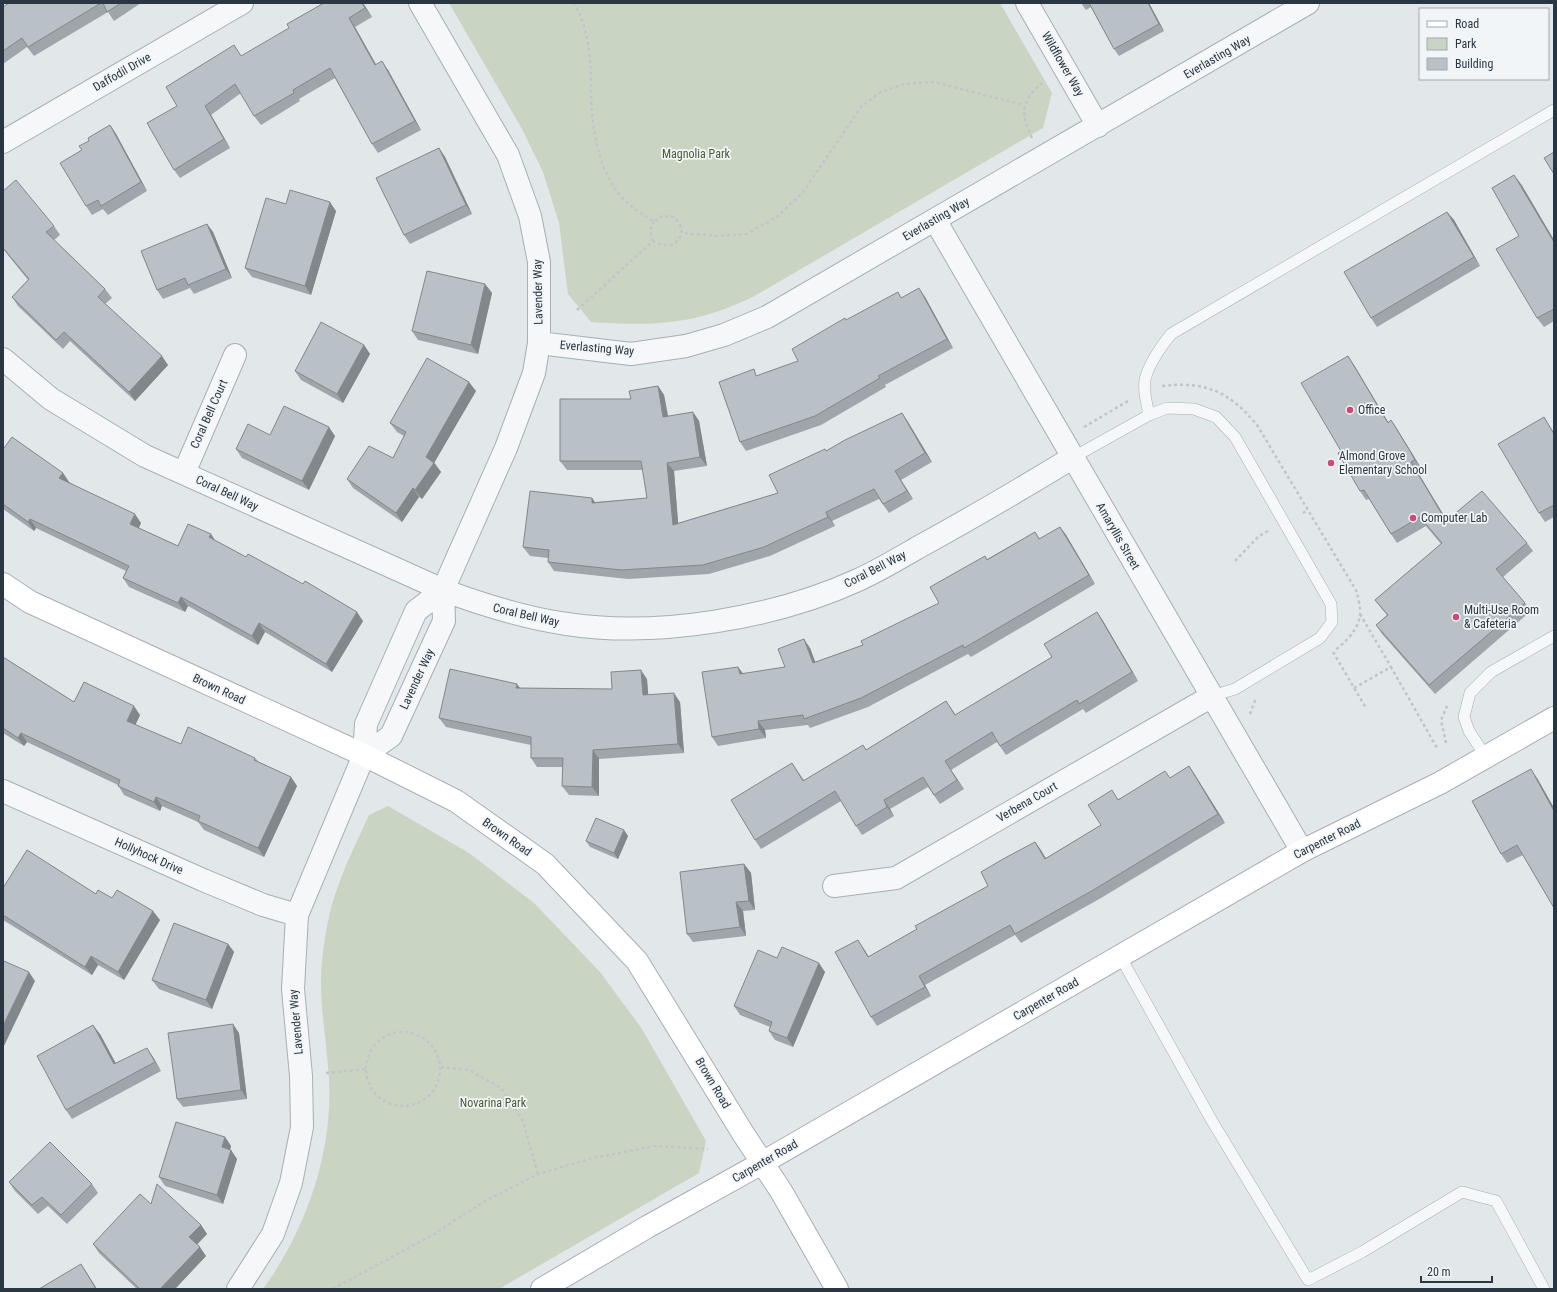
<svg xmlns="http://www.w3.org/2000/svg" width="1557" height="1292" viewBox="0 0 1557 1292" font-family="'Roboto Condensed',sans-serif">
<rect width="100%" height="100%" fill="#e2e7ea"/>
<!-- green -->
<path fill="#cad4c3" d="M 449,3 L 1000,3 L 1052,93 L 1043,128 L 753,297 C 741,302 728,308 716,312 C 675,326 633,325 591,322 L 568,294 L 559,223 L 543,172 L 522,129 Z
M 388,806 L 469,853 L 534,903 L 600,972 L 642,1029 L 706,1141 L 699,1173 L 499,1289 L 263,1289 C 306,1230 333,1153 329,1079 C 327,1040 318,1000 322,961 C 325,935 329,908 339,884 C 347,860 359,838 369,815 Z"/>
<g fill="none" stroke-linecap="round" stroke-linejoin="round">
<!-- lane casing -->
<g stroke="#a7afb4" stroke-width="12">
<path id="lane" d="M 1149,415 C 1147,404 1143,392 1145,380 C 1148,365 1162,345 1171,334 L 1554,110
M 1072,458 L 1149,415 L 1167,408 L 1194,409 L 1216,417 L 1235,437 L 1331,604 L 1332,622 L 1320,638 L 1235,689 L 1212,696
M 1486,757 L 1469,731 L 1464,717 L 1470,693 L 1491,672 L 1554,636
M 1120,956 L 1212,1121 L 1308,1280 L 1362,1252 L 1462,1192 L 1496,1201 L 1544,1289"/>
</g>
<!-- street casing -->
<g stroke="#a7afb4" stroke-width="24">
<path id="street" d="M 1027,3 L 1098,126
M 3,142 L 242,3
M 935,220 L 1302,851
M 539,343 L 631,354 L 686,346 L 724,335 L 767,317 L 1308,3
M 3,359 L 51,399 L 145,456 L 443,590 C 483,605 525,618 567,624 C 657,638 775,618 858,580 C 878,571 898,559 917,548 C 970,519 1021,489 1072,458
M 184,473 L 235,355
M 364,755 L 391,736 L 444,621 L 443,590 L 506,448 L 534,373 L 539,343 L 539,262 L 530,216 L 508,155 L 420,3
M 3,791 L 203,880 L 263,905 L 297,915
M 834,886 L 896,878 L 1212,696
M 238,1289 L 273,1234 L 291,1183 L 302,1127 L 301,1076 L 293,989 L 297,915 L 364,755 L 366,724 L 416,611 L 443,590"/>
</g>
<!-- secondary casing -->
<g stroke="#a7afb4" stroke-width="24">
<path id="secondary" d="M 3,584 L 30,602 L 364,755 L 456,801 L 545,864 L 637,961 L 744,1135 L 781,1191 L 837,1289
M 542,1289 L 647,1227 L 762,1163 L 1302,851 L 1440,783 L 1554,718"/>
</g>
<!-- path -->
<path stroke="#c0c5c9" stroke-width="2.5" stroke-dasharray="3 3" stroke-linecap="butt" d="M 573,3 C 583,16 586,33 589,49 C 592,70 590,91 592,113 C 595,146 604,184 631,206 C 638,212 646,216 654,222 L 662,216 L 674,217 L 680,225 L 682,233 L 716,236 L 746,234 L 777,217 L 803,192 L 861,107 L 879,93 L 903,84 L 934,82 L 1024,105
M 1032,138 C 1019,112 1022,98 1045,81
M 653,241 L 650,230 L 654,222
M 577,310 L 653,241 C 666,247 676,248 682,233
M 1162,386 C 1205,381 1229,391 1257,425 L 1357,592 C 1358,599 1361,608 1360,615 C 1358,630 1346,642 1334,651
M 1084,427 L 1128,401
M 1303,513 L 1308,510
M 1235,561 L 1259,536 L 1268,531
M 1360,614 L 1391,667
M 1333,652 L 1366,708
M 1354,688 L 1391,667 L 1437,748
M 1250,714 L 1256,698
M 1446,743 L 1441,720 L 1447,706
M366 1069a37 37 0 1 1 74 0a37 37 0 1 1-74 0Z
M 441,1067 L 469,1070 L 501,1088 L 523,1121 L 538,1174
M 326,1073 L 367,1069
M 333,1289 L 434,1234 L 485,1201 L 538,1174 L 593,1158 L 655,1146 L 708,1149"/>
<!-- lane -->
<use href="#lane" stroke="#f5f7f8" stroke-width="11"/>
<!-- street -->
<use href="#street" stroke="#f5f7f8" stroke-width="22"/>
<!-- secondary -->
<use href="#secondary" stroke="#fff" stroke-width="22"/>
</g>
<!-- wall -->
<path fill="#9fa6ab" d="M 9,3 L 141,3 L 114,21 L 108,12 L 34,56 L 27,47 L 3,64 L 3,7 Z
M 363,3 L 372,17 L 355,27 L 376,64 L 388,70 L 421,130 L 378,153 L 372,144 L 335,78 L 299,99 L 300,101 L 261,125 L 254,116 L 241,93 L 211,115 L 230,148 L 180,178 L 174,170 L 177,106 L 242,56 Z
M 1081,3 L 1149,3 L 1164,31 L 1119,56 L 1114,49 L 1091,7 L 1086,10 Z
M 110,125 L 116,134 L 147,191 L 108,215 L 103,209 L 92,215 L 86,206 L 82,150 L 89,141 Z
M 439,148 L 445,157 L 472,214 L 410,244 L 404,235 Z
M 1521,184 L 1554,240 L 1554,321 L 1544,327 L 1537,318 L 1519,236 Z
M 3,191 L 54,226 L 60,235 L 54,240 L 105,289 L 112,298 L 105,304 L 168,365 L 135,401 L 70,341 L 63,349 L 18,306 L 12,297 L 28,280 L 3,249 Z
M 286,204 L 336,211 L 311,295 L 252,277 L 245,268 Z
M 1447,212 L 1454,220 L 1480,266 L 1377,327 L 1371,318 Z
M 207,224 L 213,232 L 232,278 L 194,294 L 190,288 L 163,299 L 157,290 Z
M 485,284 L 492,293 L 478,354 L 418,340 L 412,331 Z
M 925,297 L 953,348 L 885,385 L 886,387 L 821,425 L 746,451 L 740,442 L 758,375 L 798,361 L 847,320 L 901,298 Z
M 364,345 L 370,354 L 343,403 L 301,380 L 295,371 Z
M 1354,365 L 1388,422 L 1391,420 L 1397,429 L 1421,468 L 1417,471 L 1447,520 L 1527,543 L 1533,551 L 1503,577 L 1525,603 L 1531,611 L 1435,694 L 1382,634 L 1376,625 L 1387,615 L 1381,608 L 1375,600 L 1441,544 L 1426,526 L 1397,543 L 1391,534 L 1369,499 L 1366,500 L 1360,491 L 1341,451 Z
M 658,386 L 664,395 L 668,417 L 693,412 L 699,421 L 707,466 L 674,471 L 678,523 L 778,493 L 826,451 L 902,413 L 908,422 L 932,462 L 901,480 L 913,499 L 889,513 L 879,499 L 832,521 L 835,526 L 770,556 L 709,574 L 628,579 L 554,571 L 548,562 L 548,558 L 530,556 L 523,547 L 592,498 L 595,502 L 647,498 L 643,470 L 567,470 L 560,461 L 631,399 Z
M 476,391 L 434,462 L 441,472 L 422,499 L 419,497 L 402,522 L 353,488 L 347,479 L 393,458 L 404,436 L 397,432 L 390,423 Z
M 1544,417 L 1554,433 L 1554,517 L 1545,522 L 1539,513 Z
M 270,435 L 335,436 L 309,490 L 242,458 L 236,449 Z
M 3,446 L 4,448 L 63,473 L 69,482 L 141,523 L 139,528 L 178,546 L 215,540 L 363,621 L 332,672 L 265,632 L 258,645 L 188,606 L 185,612 L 129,587 L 123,578 L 126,571 L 36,528 L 34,531 L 3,509 Z
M 1060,527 L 1066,535 L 1095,584 L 971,657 L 968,654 L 868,707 L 810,728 L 808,725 L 765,730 L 766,738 L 718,746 L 712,737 L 738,667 L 743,674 L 785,667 L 810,648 L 815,662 L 863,645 L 939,603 L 985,556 L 987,559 L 1035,532 L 1040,539 Z
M 1097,612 L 1103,621 L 1138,681 L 1086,713 L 1083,709 L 1006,755 L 997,742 L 951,770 L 964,789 L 940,804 L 928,787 L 890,809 L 894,816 L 862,835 L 856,826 L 841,801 L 761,849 L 755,840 L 792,763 L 804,780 L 866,750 L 946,701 L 956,715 L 1052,657 Z
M 3,657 L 74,702 L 140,715 L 135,725 L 181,744 L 255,758 L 259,762 L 291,777 L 297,786 L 264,857 L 204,830 L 198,822 L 162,806 L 160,811 L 124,795 L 118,785 L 27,742 L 24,746 L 3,733 Z
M 647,679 L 648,695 L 680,702 L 684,753 L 599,759 L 599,796 L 569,795 L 562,786 L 563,767 L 537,767 L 531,758 L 531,745 L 446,727 L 439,718 L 520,688 L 612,689 Z
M 1189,766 L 1195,775 L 1225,823 L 1101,898 L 1021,943 L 1015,935 L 925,985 L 931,996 L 877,1026 L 871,1017 L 864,949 L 869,957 L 917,929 L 988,886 L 1035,842 L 1046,858 L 1101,825 L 1118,799 L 1170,778 Z
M 1537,778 L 1554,808 L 1554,908 L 1523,855 L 1507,863 L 1501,854 Z
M 628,836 L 618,859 L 590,847 L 586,841 Z
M 744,864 L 751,873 L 755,910 L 743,911 L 746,936 L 693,942 L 687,934 Z
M 3,888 L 96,894 L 112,898 L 160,920 L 124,980 L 98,965 L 92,975 L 3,920 Z
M 228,944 L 234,952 L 212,1009 L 159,989 L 152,980 Z
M 777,958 L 825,972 L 793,1047 L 775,1040 L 769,1031 L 770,1027 L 740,1015 L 734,1006 Z
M 239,1033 L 247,1099 L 183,1107 L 177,1099 Z
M 100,1034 L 116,1064 L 153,1057 L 161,1071 L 72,1119 L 66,1110 Z
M 225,1137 L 231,1146 L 230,1149 L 237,1159 L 223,1204 L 165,1186 L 159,1177 Z
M 9,1182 L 92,1184 L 98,1193 L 67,1224 L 48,1206 L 38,1214 L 15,1191 Z
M 151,1204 L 201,1225 L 207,1234 L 197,1245 L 206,1256 L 175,1289 L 137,1289 L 99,1253 L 93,1244 Z"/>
<!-- shaded-wall -->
<path fill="#82878b" d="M 362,3 L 363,3 L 372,17 L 365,8 Z
M 1148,3 L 1149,3 L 1164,31 L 1159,24 Z
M 349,18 L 355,27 L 381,74 L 375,65 Z
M 382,61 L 388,70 L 421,130 L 415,121 Z
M 205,106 L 211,115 L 230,148 L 224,139 Z
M 110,125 L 116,134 L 147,191 L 141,182 Z
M 439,148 L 445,157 L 472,214 L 466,205 Z
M 1514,175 L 1521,184 L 1554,240 L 1554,242 Z
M 330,202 L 336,211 L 311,295 L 305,286 Z
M 1447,212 L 1454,220 L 1480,266 L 1474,257 Z
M 207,224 L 213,232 L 232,278 L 226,269 Z
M 485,284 L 492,293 L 478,354 L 471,345 Z
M 919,288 L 925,297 L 953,348 L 947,339 Z
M 364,345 L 370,354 L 343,403 L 337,394 Z
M 162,356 L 168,365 L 135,401 L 129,392 Z
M 1348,356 L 1354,365 L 1394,432 L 1388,423 Z
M 469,382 L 476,391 L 433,465 L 434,463 L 441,472 L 422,499 L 415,490 L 426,457 Z
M 658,386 L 664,395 L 670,426 L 663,417 Z
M 693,412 L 699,421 L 707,466 L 700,457 Z
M 902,413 L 908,422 L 932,462 L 925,453 Z
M 1391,420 L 1397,429 L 1421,468 L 1415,460 Z
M 329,427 L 335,436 L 309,490 L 302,481 Z
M 1411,462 L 1417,471 L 1452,530 L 1446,521 Z
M 667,463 L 674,471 L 679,534 L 673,525 Z
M 895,471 L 901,480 L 913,499 L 907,491 Z
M 63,473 L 69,482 L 66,487 L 59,478 Z
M 413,488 L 419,497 L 402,522 L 396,513 Z
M 592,498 L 598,507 L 592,503 Z
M 826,512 L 832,521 L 835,526 L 828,517 Z
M 135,514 L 141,523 L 136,533 L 130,524 Z
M 30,519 L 36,528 L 34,531 L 28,522 Z
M 1060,527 L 1066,535 L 1095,584 L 1089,575 Z
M 211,534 L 217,543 L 209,537 Z
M 181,597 L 188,606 L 185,612 L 178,603 Z
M 357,612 L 363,621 L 332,672 L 326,664 Z
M 1097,612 L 1103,621 L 1138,681 L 1132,672 Z
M 259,623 L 265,632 L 258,645 L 252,636 Z
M 804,639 L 810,648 L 819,672 L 813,663 Z
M 738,667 L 745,676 L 740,674 Z
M 641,670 L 647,679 L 649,704 L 643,695 Z
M 517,684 L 524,693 L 516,688 Z
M 674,693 L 680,702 L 684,753 L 678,744 Z
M 134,706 L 140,715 L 133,730 L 127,721 Z
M 758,721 L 765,730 L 766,738 L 759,729 Z
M 21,733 L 27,742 L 24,746 L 18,738 Z
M 593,750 L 599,759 L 599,796 L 592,787 Z
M 945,761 L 951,770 L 964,789 L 957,780 Z
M 1189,766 L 1195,775 L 1225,823 L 1218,814 Z
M 1531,769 L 1537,778 L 1554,808 L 1554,811 Z
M 291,777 L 297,786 L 264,857 L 258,848 Z
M 156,797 L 162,806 L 160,811 L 154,802 Z
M 884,800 L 890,809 L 894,816 L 887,807 Z
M 624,830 L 628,836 L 618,859 L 614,853 Z
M 1035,842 L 1041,850 L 1051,868 L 1045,859 Z
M 744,864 L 751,873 L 755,910 L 749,901 Z
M 736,902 L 743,911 L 746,936 L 740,927 Z
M 153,911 L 160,920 L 124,980 L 118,972 Z
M 858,940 L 864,949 L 874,966 L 868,957 Z
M 228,944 L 234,952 L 212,1009 L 206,1000 Z
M 91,956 L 98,965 L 92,975 L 85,967 Z
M 819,963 L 825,972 L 793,1047 L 787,1038 Z
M 29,972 L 35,981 L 3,1048 L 3,1026 Z
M 919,976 L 925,985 L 931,996 L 925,987 Z
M 233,1024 L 239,1033 L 247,1099 L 241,1090 Z
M 93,1025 L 100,1034 L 121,1073 L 114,1064 Z
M 147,1048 L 153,1057 L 161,1071 L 155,1062 Z
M 225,1137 L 231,1146 L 228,1156 L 222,1147 Z
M 231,1150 L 237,1159 L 223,1204 L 217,1195 Z
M 201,1225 L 207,1234 L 195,1246 L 189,1237 Z
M 200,1247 L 206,1256 L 175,1289 L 160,1289 Z
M 81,1264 L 87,1273 L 97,1289 L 96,1289 Z"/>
<!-- building -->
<path fill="#b9c1c7" stroke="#82878b" d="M 9,3 L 101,3 L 28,47 L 22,38 L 3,51 L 3,7 Z
M 103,3 L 121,3 L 107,12 Z
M 324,3 L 362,3 L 365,8 L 349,18 L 375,65 L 382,61 L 415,121 L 372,144 L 330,68 L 293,90 L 294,93 L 254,116 L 235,84 L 205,106 L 224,139 L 174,170 L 147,123 L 177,106 L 166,87 L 234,45 L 241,56 L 289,28 L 287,24 Z
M 1089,3 L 1148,3 L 1159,24 L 1114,49 Z
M 110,125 L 141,182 L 101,206 L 98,200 L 86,206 L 60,163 L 82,150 L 79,146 L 89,141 L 88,138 Z
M 439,148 L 466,205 L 404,235 L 376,178 Z
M 1554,152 L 1554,174 L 1544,158 Z
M 1514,175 L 1554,242 L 1554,309 L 1537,318 L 1496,249 L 1519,236 L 1492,188 Z
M 16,180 L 54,226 L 46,232 L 105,289 L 98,297 L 162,356 L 129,392 L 64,332 L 56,340 L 12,297 L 29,279 L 3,248 L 3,191 Z
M 290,190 L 330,202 L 305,286 L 245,268 L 266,198 L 286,204 Z
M 1447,212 L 1474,257 L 1371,318 L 1344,272 Z
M 207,224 L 226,269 L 188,285 L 185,278 L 157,290 L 141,251 Z
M 427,271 L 485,284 L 471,345 L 412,331 Z
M 919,288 L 947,339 L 878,376 L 880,378 L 815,416 L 740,442 L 719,382 L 754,369 L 756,376 L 798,361 L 792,349 L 845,318 L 846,320 L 898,292 L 901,298 Z
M 321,322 L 364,345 L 337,394 L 295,371 Z
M 1348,356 L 1388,423 L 1391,420 L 1410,451 L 1415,460 L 1411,462 L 1446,521 L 1482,491 L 1527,543 L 1496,569 L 1525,603 L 1429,685 L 1376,625 L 1388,615 L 1375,600 L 1442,543 L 1420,517 L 1391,534 L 1364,490 L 1360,491 L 1338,453 L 1341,451 L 1301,383 Z
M 427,358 L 469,382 L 426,457 L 434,463 L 415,490 L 413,488 L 396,513 L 347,479 L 369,446 L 393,458 L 406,432 L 390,423 Z
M 658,386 L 663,417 L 693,412 L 700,457 L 667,463 L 673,525 L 778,493 L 769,475 L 825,449 L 826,451 L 845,440 L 902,413 L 925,453 L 895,471 L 907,491 L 883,504 L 874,489 L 826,512 L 828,517 L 764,547 L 703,565 L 621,570 L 548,562 L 549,550 L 523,547 L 530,491 L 592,498 L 592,503 L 647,498 L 641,461 L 560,461 L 560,399 L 631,399 L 629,391 Z
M 284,406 L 329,427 L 302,481 L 236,449 L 248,424 L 270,435 Z
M 1544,417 L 1554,434 L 1554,505 L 1539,513 L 1498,444 Z
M 12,437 L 63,473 L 59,478 L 135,514 L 130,524 L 178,546 L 188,524 L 211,534 L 209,537 L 246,557 L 248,554 L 303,584 L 305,581 L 357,612 L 326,664 L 259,623 L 252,636 L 181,597 L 178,603 L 123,578 L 129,566 L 30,519 L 28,522 L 3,504 L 3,446 L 4,448 Z
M 1060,527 L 1089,575 L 964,648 L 963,645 L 861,698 L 804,719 L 803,715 L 758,721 L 759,729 L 712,737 L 702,672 L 738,667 L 740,674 L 785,667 L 778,649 L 804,639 L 813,663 L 863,645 L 861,641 L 939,603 L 930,587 L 985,556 L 987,560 L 1035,532 L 1039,539 Z
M 1097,612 L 1132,672 L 1079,704 L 1077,700 L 1000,746 L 992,732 L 945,761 L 957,780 L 934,795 L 923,777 L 884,800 L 887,807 L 856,826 L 835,791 L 755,840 L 731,800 L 792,763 L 803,781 L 863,745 L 866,750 L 946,701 L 955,715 L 1052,657 L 1044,644 Z
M 3,657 L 74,702 L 84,682 L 134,706 L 127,721 L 181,744 L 188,727 L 255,758 L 254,760 L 291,777 L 258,848 L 198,821 L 200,816 L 156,797 L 154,802 L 118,786 L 120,780 L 21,733 L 18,738 L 3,728 Z
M 450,669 L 517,684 L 516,688 L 612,689 L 611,672 L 641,670 L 643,695 L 674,693 L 678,744 L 593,750 L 592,787 L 562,786 L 563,758 L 531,758 L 531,737 L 439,718 Z
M 1189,766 L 1218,814 L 1095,889 L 1015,934 L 1010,925 L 919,976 L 925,987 L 871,1017 L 835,952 L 858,940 L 868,957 L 917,929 L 915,926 L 988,886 L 981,872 L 1003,859 L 1035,842 L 1045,859 L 1101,825 L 1088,805 L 1112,790 L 1118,800 L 1165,771 L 1170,778 Z
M 1531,769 L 1554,811 L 1554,908 L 1517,845 L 1501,854 L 1472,801 Z
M 596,818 L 624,830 L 614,853 L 586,841 Z
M 27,850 L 96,894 L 98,890 L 112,898 L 117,890 L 153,911 L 118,972 L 91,956 L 85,967 L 3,915 L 3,888 Z
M 744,864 L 749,901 L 736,902 L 740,927 L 687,934 L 680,872 Z
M 174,923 L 228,944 L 206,1000 L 152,980 Z
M 782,947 L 819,963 L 787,1038 L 769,1031 L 772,1022 L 734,1006 L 758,950 L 777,958 Z
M 4,961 L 29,972 L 3,1026 L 3,962 Z
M 233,1024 L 241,1090 L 177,1099 L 168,1033 Z
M 93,1025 L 114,1064 L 147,1048 L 155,1062 L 66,1110 L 37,1056 Z
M 176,1122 L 225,1137 L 222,1147 L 231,1150 L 217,1195 L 159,1177 Z
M 50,1142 L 92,1184 L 61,1215 L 42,1197 L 32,1205 L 9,1182 Z
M 157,1184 L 201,1225 L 189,1237 L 200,1247 L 160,1289 L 140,1289 L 93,1244 L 140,1194 L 151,1204 Z
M 81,1264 L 96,1289 L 39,1289 Z"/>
<!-- markers -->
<g fill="#cc4a75" stroke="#f2f5f7" stroke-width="1.5">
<circle cx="1350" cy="410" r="4"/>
<circle cx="1331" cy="463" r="4"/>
<circle cx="1413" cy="518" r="4"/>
<circle cx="1456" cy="617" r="4"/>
</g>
<g text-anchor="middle" stroke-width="3.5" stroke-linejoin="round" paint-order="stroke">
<!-- street labels -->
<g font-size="12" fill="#2a3742" stroke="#f2f5f7">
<text transform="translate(1217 57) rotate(-30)" y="4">Everlasting Way</text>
<text transform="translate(1063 64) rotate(60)" y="4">Wildflower Way</text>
<text transform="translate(122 72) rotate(-30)" y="4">Daffodil Drive</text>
<text transform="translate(936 219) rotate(-30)" y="4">Everlasting Way</text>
<text transform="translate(538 292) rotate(-91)" y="4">Lavender Way</text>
<text transform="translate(597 348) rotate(5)" y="4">Everlasting Way</text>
<text transform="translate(209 414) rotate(-66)" y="4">Coral Bell Court</text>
<text transform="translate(227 493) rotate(25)" y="4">Coral Bell Way</text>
<text transform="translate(1118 536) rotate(60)" y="4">Amaryllis Street</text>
<text transform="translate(875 569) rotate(-27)" y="4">Coral Bell Way</text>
<text transform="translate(526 615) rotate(13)" y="4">Coral Bell Way</text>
<text transform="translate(417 679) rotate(-65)" y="4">Lavender Way</text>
<text transform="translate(219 689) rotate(25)" y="4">Brown Road</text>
<text transform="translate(1027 802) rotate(-30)" y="4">Verbena Court</text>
<text transform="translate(507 837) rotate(35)" y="4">Brown Road</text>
<text transform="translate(1327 839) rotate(-27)" y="4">Carpenter Road</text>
<text transform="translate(149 856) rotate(24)" y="4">Hollyhock Drive</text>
<text transform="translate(1046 999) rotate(-30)" y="4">Carpenter Road</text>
<text transform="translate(296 1022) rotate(-95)" y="4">Lavender Way</text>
<text transform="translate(713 1083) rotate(59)" y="4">Brown Road</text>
<text transform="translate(765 1161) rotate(-30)" y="4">Carpenter Road</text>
</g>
<!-- park labels -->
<g font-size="12" fill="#465d38" stroke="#f2f5f7">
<text x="696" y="158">Magnolia Park</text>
<text x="493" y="1107">Novarina Park</text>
</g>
<!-- poi labels -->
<g font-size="12" fill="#2a3742" stroke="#f2f5f7" text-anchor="start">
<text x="1358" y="414">Office</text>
<text x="1339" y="460">Almond Grove<tspan x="1339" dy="14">Elementary School</tspan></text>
<text x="1421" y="522">Computer Lab</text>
<text x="1464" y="614">Multi-Use Room<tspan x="1464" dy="14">&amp; Cafeteria</tspan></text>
</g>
</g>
<!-- border -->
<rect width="1557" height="1292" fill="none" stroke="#2a3742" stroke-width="8"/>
<!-- legend -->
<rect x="1419" y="8" width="130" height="72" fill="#f2f5f7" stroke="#a2a9af"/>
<rect x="1427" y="21" width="20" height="6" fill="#ffffff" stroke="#a2a9af"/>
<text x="1455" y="28" font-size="12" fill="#2a3742">Road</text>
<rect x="1427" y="38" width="20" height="12" fill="#cad4c3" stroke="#a2a9af"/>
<text x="1455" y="48" font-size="12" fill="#2a3742">Park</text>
<rect x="1427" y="58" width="20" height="12" fill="#b9c1c7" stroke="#a2a9af"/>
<text x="1455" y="68" font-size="12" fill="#2a3742">Building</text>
<!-- scale -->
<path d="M1421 1276v6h71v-6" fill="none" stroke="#2a3742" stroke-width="2"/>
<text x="1427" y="1276" font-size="12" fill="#2a3742" stroke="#f2f5f7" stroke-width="3" paint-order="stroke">20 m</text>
</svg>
